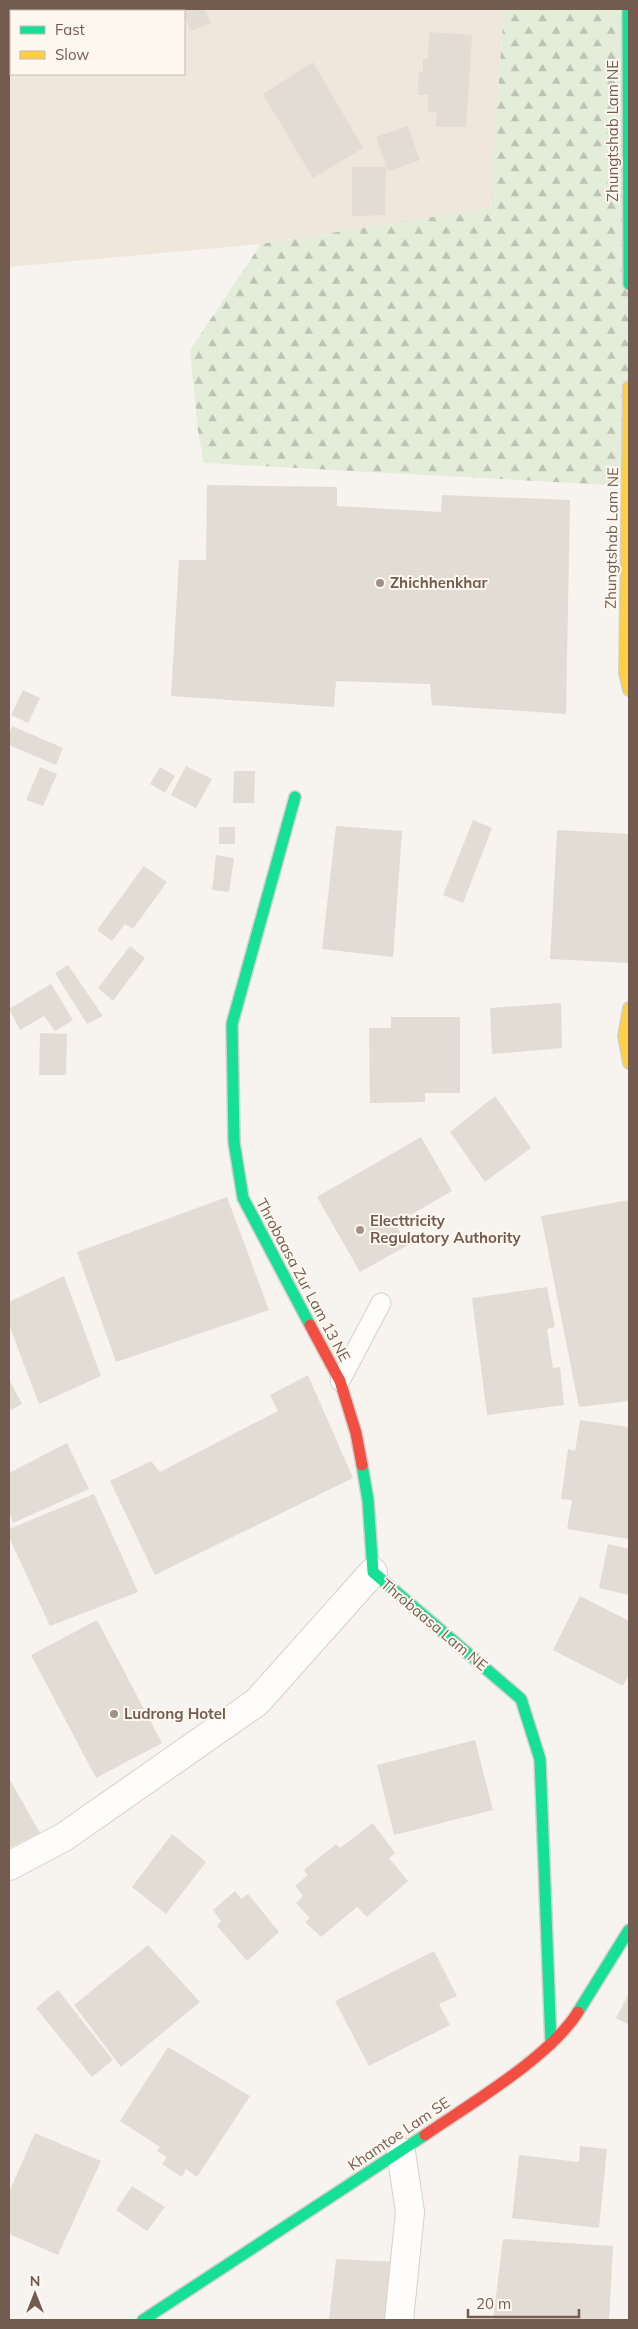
<svg xmlns="http://www.w3.org/2000/svg" width="638" height="2329" viewBox="0 0 638 2329" font-family="Mulish,sans-serif">
<defs>
<pattern id="forest-firs" width="22" height="20" patternUnits="userSpaceOnUse" patternTransform="scale(1.25)"><rect width="22" height="20" fill="#e4edda"/><path d="M5 1l3.5 6h-7zM16 11l3.5 6h-7z" fill="#bdc3b3"/></pattern>
</defs>
<rect width="100%" height="100%" fill="#f7f3ee"/>
<!-- residential -->
<path fill="#efe6dc" fill-rule="evenodd" d="M 9,9 L 504,9 L 490,209 L 261,244 L 9,267 ZM 11,11 L 184,11 L 184,74 L 11,74 Z"/>
<!-- forest -->
<path fill="url(#forest-firs)" d="M 504,9 L 629,9 L 629,486 L 204,463 L 198,431 L 190,350 L 261,244 L 490,208 Z"/>
<!-- building -->
<path fill="#e3dcd5" d="M 181,9 L 205,9 L 211,23 L 191,31 Z
M 429,32 L 472,35 L 466,127 L 436,127 L 437,112 L 428,112 L 428,95 L 418,95 L 419,72 L 423,72 L 423,59 L 428,59 Z
M 313,62 L 363,148 L 313,178 L 263,94 Z
M 408,126 L 420,160 L 388,171 L 376,137 Z
M 352,167 L 386,167 L 385,215 L 352,216 Z
M 207,485 L 337,487 L 337,506 L 441,512 L 442,495 L 570,500 L 566,714 L 432,705 L 430,684 L 336,681 L 334,707 L 171,696 L 179,560 L 206,560 Z
M 23,690 L 40,698 L 28,723 L 11,715 Z
M 12,726 L 63,748 L 56,765 L 9,745 L 9,735 Z
M 186,766 L 212,779 L 196,808 L 171,795 Z
M 40,767 L 57,774 L 43,806 L 26,800 Z
M 160,767 L 175,776 L 165,793 L 150,784 Z
M 234,771 L 255,771 L 254,803 L 233,803 Z
M 473,820 L 492,828 L 463,903 L 443,895 Z
M 336,826 L 402,831 L 393,957 L 322,949 Z
M 219,827 L 235,827 L 235,844 L 219,844 Z
M 557,830 L 629,834 L 629,963 L 550,959 Z
M 216,855 L 234,858 L 229,892 L 212,890 Z
M 144,866 L 167,882 L 133,929 L 125,924 L 112,941 L 97,930 Z
M 130,946 L 145,958 L 113,1001 L 98,988 Z
M 68,965 L 103,1016 L 87,1024 L 55,973 Z
M 51,984 L 73,1020 L 55,1031 L 44,1016 L 20,1030 L 9,1009 Z
M 561,1003 L 562,1048 L 492,1054 L 490,1008 Z
M 391,1017 L 460,1017 L 460,1093 L 425,1093 L 425,1102 L 370,1103 L 369,1028 L 391,1028 Z
M 40,1033 L 67,1034 L 66,1075 L 39,1075 Z
M 495,1096 L 531,1148 L 485,1182 L 450,1132 Z
M 421,1137 L 452,1191 L 395,1224 L 408,1245 L 360,1272 L 317,1197 Z
M 227,1197 L 269,1310 L 116,1362 L 77,1252 Z
M 629,1200 L 629,1401 L 579,1407 L 541,1216 Z
M 64,1276 L 101,1376 L 39,1404 L 9,1325 L 9,1302 Z
M 547,1287 L 555,1327 L 547,1329 L 553,1368 L 560,1367 L 564,1405 L 487,1415 L 472,1298 Z
M 308,1375 L 353,1478 L 155,1575 L 110,1481 L 151,1461 L 160,1472 L 278,1411 L 270,1395 Z
M 9,1379 L 22,1404 L 9,1411 Z
M 580,1420 L 629,1427 L 629,1539 L 567,1529 L 572,1500 L 561,1499 L 568,1449 L 575,1451 Z
M 67,1443 L 89,1489 L 13,1523 L 9,1511 L 9,1473 Z
M 94,1494 L 138,1592 L 50,1626 L 9,1537 L 9,1529 Z
M 608,1544 L 629,1549 L 629,1595 L 599,1588 Z
M 580,1596 L 629,1621 L 629,1674 L 623,1686 L 553,1650 Z
M 97,1620 L 162,1743 L 96,1778 L 31,1655 Z
M 475,1740 L 493,1810 L 394,1835 L 377,1765 Z
M 9,1778 L 40,1833 L 9,1848 Z
M 373,1823 L 395,1853 L 389,1858 L 408,1881 L 367,1917 L 357,1907 L 321,1937 L 305,1922 L 310,1918 L 296,1903 L 303,1896 L 295,1886 L 308,1875 L 304,1870 L 336,1844 L 340,1848 Z
M 172,1834 L 206,1862 L 166,1914 L 132,1887 Z
M 235,1891 L 241,1899 L 248,1894 L 279,1932 L 247,1961 L 217,1926 L 221,1921 L 213,1910 Z
M 148,1945 L 200,2002 L 121,2067 L 74,2005 Z
M 434,1951 L 457,1996 L 439,2004 L 450,2025 L 369,2066 L 335,2001 Z
M 58,1990 L 113,2060 L 92,2077 L 36,2008 Z
M 629,1993 L 629,2025 L 616,2018 Z
M 168,2047 L 250,2096 L 197,2177 L 186,2169 L 182,2177 L 162,2164 L 167,2157 L 157,2151 L 160,2147 L 120,2121 Z
M 35,2133 L 101,2161 L 58,2255 L 9,2234 L 9,2192 Z
M 580,2146 L 607,2149 L 599,2228 L 512,2218 L 519,2155 L 579,2162 Z
M 132,2186 L 165,2207 L 147,2231 L 116,2210 Z
M 503,2239 L 613,2246 L 609,2320 L 493,2320 Z
M 336,2259 L 397,2262 L 390,2320 L 329,2320 Z"/>
<g fill="none" stroke-linecap="round" stroke-linejoin="round">
<!-- lane casing -->
<g stroke="#d6d0cc" stroke-width="21">
<path id="lane" d="M 340,1381 L 381,1303"/>
</g>
<!-- street casing -->
<g stroke="#d6d0cc" stroke-width="30">
<path id="street" d="M 9,1866 L 64,1837 L 257,1702 L 373,1572
M 399,2320 L 410,2212 L 401,2152"/>
</g>
<!-- fast casing -->
<g stroke="#d5cfc8" stroke-width="14">
<path id="fast" d="M 628,9 L 629,284
M 295,797 L 232,1024 L 234,1142 L 243,1198 L 310,1325
M 362,1465 L 368,1500 L 373,1572 L 521,1699 L 540,1759 L 551,2044
M 578,2012 L 629,1930
M 143,2320 L 425,2135"/>
</g>
<!-- slow casing -->
<g stroke="#d5cfc8" stroke-width="14">
<path id="slow" d="M 629,387 L 625,673 L 629,690
M 629,1008 L 624,1036 L 629,1063"/>
</g>
<!-- jam casing -->
<g stroke="#d5cfc8" stroke-width="14">
<path id="jam" d="M 310,1325 L 340,1381 L 356,1433 L 362,1465
M 425,2135 C 470,2104 550,2057 578,2012"/>
</g>
<!-- lane -->
<use href="#lane" stroke="#fefdfc" stroke-width="19"/>
<!-- street -->
<use href="#street" stroke="#fefdfc" stroke-width="28"/>
<!-- fast -->
<use href="#fast" stroke="#16e098" stroke-width="11"/>
<!-- slow -->
<use href="#slow" stroke="#ffcf43" stroke-width="11"/>
<!-- jam -->
<use href="#jam" stroke="#f24e42" stroke-width="11"/>
</g>
<!-- markers -->
<g fill="#a19187" stroke="#fef8f0" stroke-width="2">
<circle cx="380" cy="583" r="5"/>
<circle cx="360" cy="1230" r="5"/>
<circle cx="114" cy="1714" r="5"/>
</g>
<g text-anchor="middle" stroke-width="4" stroke-linejoin="round" paint-order="stroke">
<!-- street labels -->
<g font-size="15" fill="#735c4f" stroke="#fef8f0">
<text transform="translate(613 131) rotate(-90)" y="5">Zhungtshab Lam NE</text>
<text transform="translate(612 538) rotate(-89)" y="5">Zhungtshab Lam NE</text>
<text transform="translate(303 1280) rotate(62)" y="5">Throbaasa Zur Lam 13 NE</text>
<text transform="translate(434 1625) rotate(40)" y="5">Throbaasa Lam NE</text>
<text transform="translate(399 2134) rotate(-34)" y="5">Khamtoe Lam SE</text>
</g>
<!-- poi labels -->
<g font-size="15" font-weight="bold" fill="#735c4f" stroke="#fef8f0" text-anchor="start">
<text x="390" y="588">Zhichhenkhar</text>
<text x="370" y="1226">Electtricity<tspan x="370" dy="17">Regulatory Authority</tspan></text>
<text x="124" y="1719">Ludrong Hotel</text>
</g>
</g>
<!-- border -->
<rect width="638" height="2329" fill="none" stroke="#735c4f" stroke-width="20"/>
<!-- legend -->
<rect x="10" y="10" width="175" height="65" fill="#fef8f0" stroke="#c6bab0"/>
<rect x="20" y="26" width="25" height="8" fill="#16e098" stroke="#c6bab0"/>
<text x="55" y="35" font-size="15" fill="#735c4f">Fast</text>
<rect x="20" y="51" width="25" height="8" fill="#ffcf43" stroke="#c6bab0"/>
<text x="55" y="60" font-size="15" fill="#735c4f">Slow</text>
<!-- north arrow -->
<g transform="translate(35 2294)" stroke="#fef8f0" stroke-width="4" paint-order="stroke">
<path d="M0-4L9 19L0 12L-9 19Z" fill="#735c4f"/>
<text y="-8" font-size="14" font-weight="bold" text-anchor="middle" fill="#735c4f">N</text>
</g>
<!-- scale -->
<path d="M468 2309v8h111v-8" fill="none" stroke="#735c4f" stroke-width="2.5"/>
<text x="476" y="2309" font-size="15" fill="#735c4f" stroke="#fef8f0" stroke-width="4" paint-order="stroke">20 m</text>
</svg>
